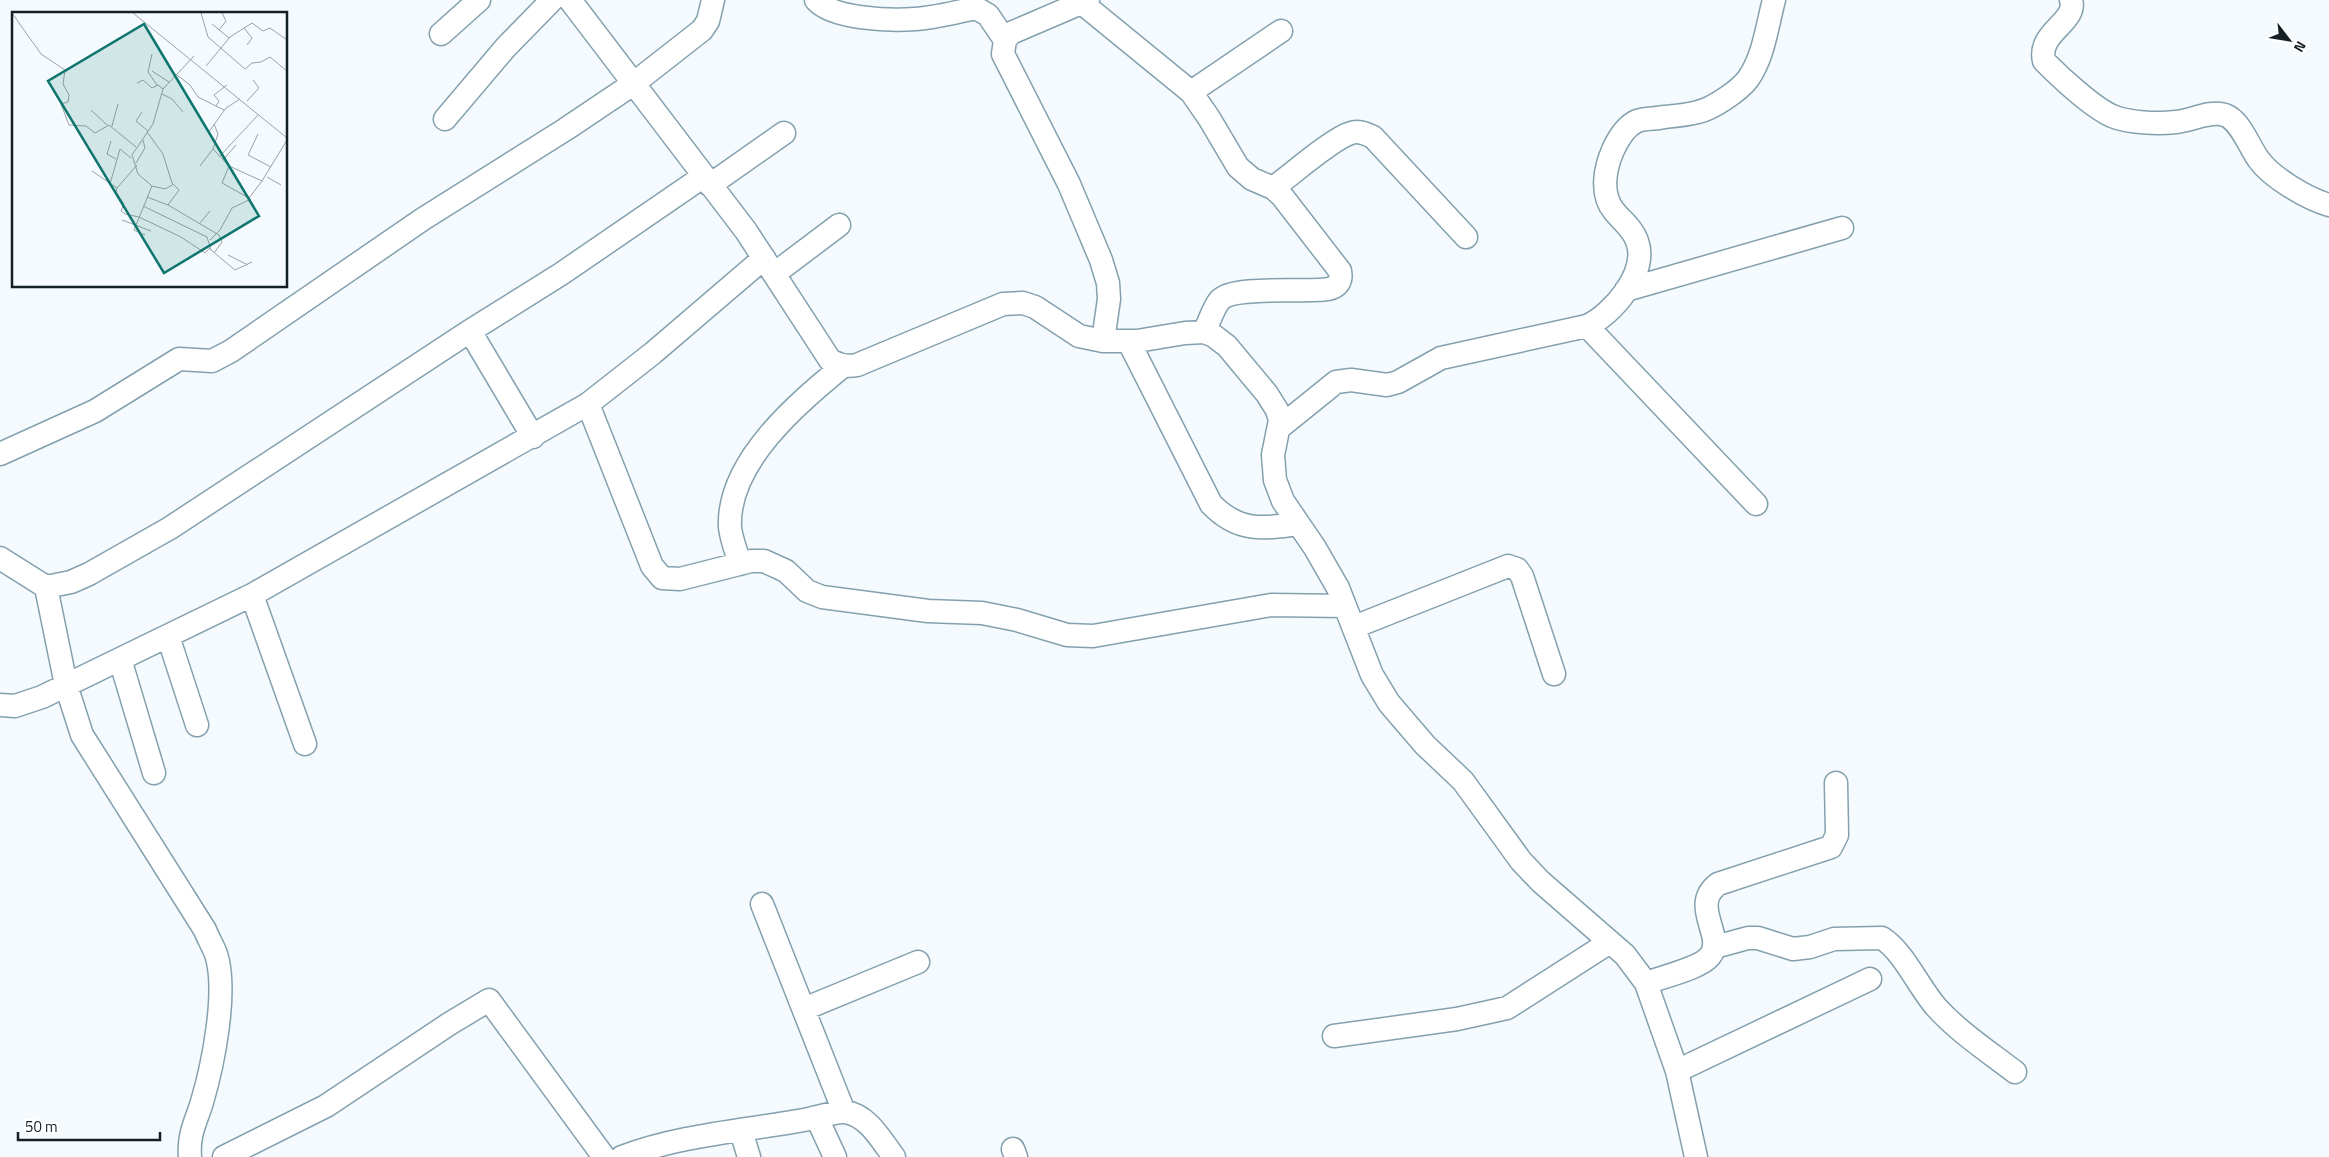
<svg xmlns="http://www.w3.org/2000/svg" width="2329" height="1157" viewBox="0 0 2329 1157" font-family="'Titillium Web',sans-serif">
<rect width="100%" height="100%" fill="#f4fafd"/>
<g fill="none" stroke-linecap="round" stroke-linejoin="round">
<!-- minor casing -->
<g stroke="#84a0af" stroke-width="25">
<path id="minor" d="M 570,0 L 746,231 L 830,360 C 839,365 846,367 857,365 L 1003,304 L 1023,303 L 1035,307 L 1079,336 L 1103,341 L 1137,341 L 1185,333 L 1204,332 L 1214,336 L 1227,346 L 1267,394 L 1277,410 L 1280,420 L 1273,455 L 1275,480 L 1283,501 L 1315,548 L 1338,588 L 1372,675 L 1389,703 L 1425,745 L 1463,781 L 1521,861 L 1541,882 L 1625,955 L 1646,983 L 1677,1071 L 1696,1157
M 816,0 C 832,19 891,21 915,19 C 935,18 956,12 976,8 L 988,15 L 1005,40
M 1088,0 L 1011,33 L 1005,40 L 1003,54 L 1069,184 L 1101,260 L 1108,283 L 1109,299 L 1103,341
M 2071,0 C 2078,22 2037,32 2044,61 C 2060,77 2092,107 2112,116 C 2129,123 2157,124 2176,122 C 2191,121 2210,110 2225,115 C 2241,121 2249,147 2259,160 C 2272,178 2308,199 2329,205
M 1082,3 L 1191,92 L 1209,118 L 1238,167 L 1252,179 L 1273,188 L 1282,196 L 1340,271 C 1342,281 1338,287 1328,289 C 1305,293 1234,285 1220,300 C 1213,308 1209,323 1204,332
M 441,34 L 479,0
M 1191,92 L 1281,31
M 445,119 L 506,47 L 552,0
M 710,185 L 784,133
M 1273,188 C 1290,176 1333,138 1351,133 C 1359,130 1366,134 1373,137 L 1466,237
M 774,274 L 839,225
M 1626,290 L 1842,228
M 1587,326 L 1756,504
M 470,331 L 533,437
M 1129,342 L 1211,504 C 1238,532 1262,529 1298,524
M 588,404 L 652,566 L 662,578 L 680,579 L 751,561 L 764,561 L 786,571 L 807,591 L 822,597 L 928,611 L 982,613 L 1017,620 L 1067,635 L 1093,636 L 1271,605 L 1345,606
M 1279,428 L 1336,382 L 1351,380 L 1387,385 L 1398,382 L 1441,358 L 1587,326 C 1612,315 1649,272 1637,241 C 1633,229 1622,221 1614,211 C 1600,194 1605,168 1613,150 C 1618,139 1626,126 1637,121 C 1645,118 1656,119 1664,117 C 1675,116 1687,115 1698,112 C 1712,109 1739,91 1748,79 C 1764,56 1767,26 1774,0
M 0,454 L 95,411 L 179,359 L 212,361 L 231,351 L 423,219 L 566,129 L 633,84 L 702,30 L 708,21 L 713,0
M 0,558 L 46,587 L 71,582 L 89,574 L 170,528 L 470,331 L 561,274 L 704,176
M 740,564 C 737,553 731,539 730,527 C 727,462 798,403 843,366
M 46,587 L 66,685 L 82,735 L 205,930 C 208,938 213,946 216,954 C 228,991 213,1065 202,1102 C 196,1122 188,1134 190,1157
M 252,595 L 305,744
M 1354,627 L 1508,566 L 1517,569 L 1522,576 L 1554,674
M 168,636 L 197,725
M 120,659 L 154,773
M 0,705 L 15,706 L 42,697 L 252,595 L 588,404 L 653,353 L 764,258
M 762,904 L 844,1112
M 1715,947 L 1748,938 L 1758,938 L 1793,949 L 1810,947 L 1834,939 L 1882,938 C 1904,952 1919,988 1937,1008 C 1960,1033 1989,1052 2015,1072
M 1646,983 C 1662,977 1701,968 1710,956 C 1726,936 1689,906 1718,884 L 1831,847 L 1837,835 L 1836,783
M 804,1009 L 918,962
M 1334,1036 L 1457,1019 L 1507,1008 L 1610,942
M 1677,1071 L 1870,979
M 817,1118 L 835,1157
M 741,1131 L 749,1157
M 1013,1149 L 1016,1157
M 224,1157 L 326,1106 L 449,1024 L 489,1000 L 604,1157
M 622,1157 C 680,1135 743,1131 804,1120 C 815,1118 836,1111 845,1112 C 868,1115 881,1140 894,1157"/>
</g>
<!-- minor -->
<use href="#minor" stroke="#fff" stroke-width="22"/>
</g>
<!-- overview -->
<g transform="translate(12 12)">
<rect width="275" height="275" fill="#f4fafd"/>
<path fill="none" stroke="#9ba3a7" stroke-width="1" d="M 0,1 L 29,42 L 53,58 L 51,72 L 57,83 L 56,90 L 49,92 L 57,113 L 74,114 L 83,121 L 97,113 L 124,135M 121,1 L 275,126M 189,1 L 196,25 L 233,57 L 240,51 L 249,50 L 258,45 L 275,59M 200,12 L 217,26M 232,16 L 240,26 L 235,33M 207,18 L 214,9 L 210,1M 140,42 L 136,60 L 145,73M 194,54 L 218,25 L 240,11 L 251,19 L 258,16 L 275,28M 140,59 L 157,70M 165,63 L 178,73 L 186,85 L 212,98M 125,71 L 131,68 L 140,76 L 146,73 L 151,77M 150,82 L 160,87 L 171,100M 235,89 L 247,76 L 241,68M 204,94 L 207,89 L 202,83 L 215,73M 79,98 L 95,113M 130,100 L 124,109 L 136,119M 202,112 L 206,122 L 201,137 L 217,154 L 250,169 L 275,128M 100,114 L 106,92M 135,120 L 151,142 L 160,171 L 167,178 L 156,193M 196,121 L 214,96 L 228,87M 246,122 L 236,143 L 259,155M 99,129 L 95,142 L 104,147M 208,144 L 246,103M 211,148 L 224,133M 124,151 L 133,136 L 131,128M 188,154 L 201,137M 217,154 L 210,171 L 237,186 L 250,169M 80,159 L 105,176 L 125,153M 255,165 L 269,173M 98,172 L 108,137 L 119,146M 140,174 L 153,177 L 162,172M 105,176 L 104,180 L 112,192 L 109,199 L 113,202 L 127,205 L 169,225 L 193,241 L 198,236M 135,185 L 156,193 L 207,223 L 210,230 L 202,241M 131,194 L 195,225 L 199,238 L 223,258 L 240,250M 110,208 L 139,219M 188,211 L 198,199M 133,223 L 122,218 L 140,174 L 126,162 L 120,143 L 141,112 L 151,77 L 182,44M 198,228 L 208,218 L 220,196 L 239,187M 216,243 L 236,253"/>
<path fill="#0f766e" fill-opacity="0.15" stroke="#0f766e" stroke-width="2.5" d="M 132,12 L 247,204 L 152,261 L 36,69 Z"/>
<rect width="275" height="275" fill="none" stroke="#152026" stroke-width="2.5"/>
</g>
<!-- north arrow -->
<g transform="translate(2289 40) rotate(121)" stroke="#ffffff" stroke-width="4" paint-order="stroke">
<path d="M0-4L9 19L0 12L-9 19Z" fill="#152026"/>
<text y="-8" font-size="14" font-weight="bold" text-anchor="middle" fill="#152026">N</text>
</g>
<!-- scale -->
<path d="M18 1132v8h142v-8" fill="none" stroke="#152026" stroke-width="2.5"/>
<text x="25" y="1132" font-size="15" fill="#152026" stroke="#ffffff" stroke-width="4" paint-order="stroke">50 m</text>
</svg>
